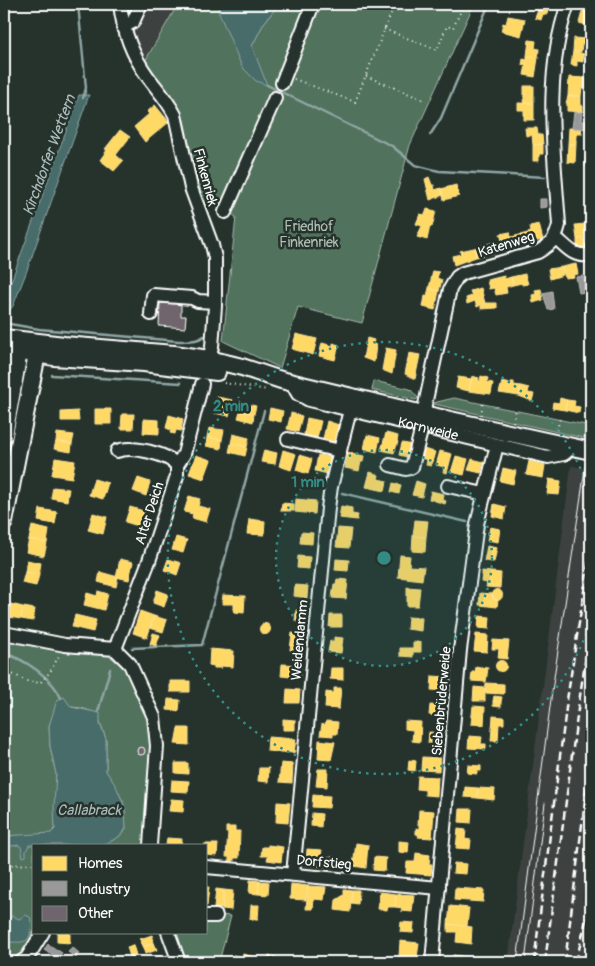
<svg xmlns="http://www.w3.org/2000/svg" width="595" height="966" viewBox="0 0 595 966" font-family="Pangolin,sans-serif">
<rect width="100%" height="100%" fill="#26332d"/>
<filter id="ink" filterUnits="userSpaceOnUse"><feTurbulence type="fractalNoise" baseFrequency=".02" numOctaves="2"/><feDisplacementMap in="SourceGraphic" scale="10" xChannelSelector="R" yChannelSelector="G"/><feConvolveMatrix kernelMatrix="1 2 1 2 8 2 1 2 1" color-interpolation-filters="sRGB"/></filter>
<g filter="url(#ink)">
<!-- built -->
<path fill="#3c4240" d="M 125,4 L 178,4 L 145,61 L 132,36 L 137,26 L 127,18 Z
M 591,394 L 591,440 L 584,438 Z
M 571,466 L 591,469 L 591,839 L 582,901 L 591,879 L 591,942 L 587,962 L 508,962 Z"/>
<!-- green -->
<path fill="#51725c" stroke="#a8b8ae" d="M 178,4 L 218,4 L 219,13 L 257,61 L 252,46 L 264,23 L 279,4 L 474,4 L 410,145 L 362,323 L 298,307 L 280,368 L 223,341 L 236,217 L 220,206 L 204,203 L 194,167 L 184,120 L 145,61 Z
M 21,369 L 29,370 L 4,499 L 4,459 Z
M 374,381 L 410,389 L 418,398 L 416,400 L 372,390 Z
M 454,398 L 586,425 L 584,438 L 434,404 L 433,403 Z
M 4,642 L 108,655 L 127,670 L 149,717 L 153,745 L 145,845 L 103,845 L 117,838 L 123,833 L 126,828 L 123,801 L 106,771 L 106,739 L 99,719 L 93,712 L 82,708 L 71,707 L 67,703 L 57,704 L 49,726 L 50,746 L 56,774 L 55,826 L 52,833 L 58,844 L 63,845 L 34,845 L 34,932 L 37,932 L 25,952 L 12,962 L 4,962 Z
M 206,914 L 231,916 L 219,962 L 186,962 L 177,932 L 206,932 Z"/>
<!-- water -->
<path fill="#476c6b" stroke="#91a7a6" d="M 218,4 L 279,4 L 264,23 L 252,46 L 267,85 L 256,81 L 242,67 L 219,13 Z
M 79,95 L 89,95 L 26,273 L 13,306 L 4,317 L 4,301 Z
M 64,697 L 71,707 L 100,713 L 100,724 L 106,739 L 106,771 L 116,786 L 125,807 L 126,828 L 123,833 L 117,838 L 103,845 L 29,845 L 26,851 L 26,856 L 23,857 L 21,847 L 19,845 L 4,847 L 4,836 L 51,833 L 55,829 L 54,806 L 56,774 L 50,746 L 49,726 L 57,700 Z
M 26,915 L 31,918 C 30,924 31,930 30,935 C 26,947 12,939 4,944 C 4,933 0,920 13,916 L 19,919 Z"/>
<!-- homes -->
<path fill="#ffd966" stroke="#ffe494" d="M 537,4 L 550,4 L 547,15 L 543,14 L 541,20 L 535,18 L 538,10 L 535,9 Z
M 584,4 L 591,4 L 591,10 L 583,8 Z
M 583,8 L 591,10 L 590,26 L 579,23 Z
M 508,16 L 525,19 L 521,36 L 501,31 L 503,23 L 506,24 Z
M 574,38 L 586,39 L 585,45 L 582,44 L 581,52 L 573,51 Z
M 529,40 L 536,41 L 535,48 L 539,49 L 538,58 L 527,56 Z
M 573,51 L 584,54 L 583,62 L 577,61 L 577,66 L 571,65 Z
M 527,56 L 538,58 L 535,77 L 524,75 L 526,65 L 522,65 L 523,59 L 527,60 Z
M 569,77 L 585,78 L 585,89 L 582,88 L 581,96 L 568,96 Z
M 524,86 L 534,86 L 534,103 L 524,103 Z
M 568,96 L 581,96 L 581,105 L 583,106 L 583,112 L 567,111 L 567,103 L 566,103 Z
M 518,103 L 534,103 L 534,120 L 524,120 L 524,110 L 518,110 Z
M 155,105 L 169,122 L 145,142 L 134,127 L 149,114 L 147,112 Z
M 525,128 L 537,128 L 538,135 L 542,135 L 543,144 L 533,145 L 532,135 L 526,136 Z
M 569,128 L 581,128 L 582,134 L 576,134 L 576,144 L 568,144 Z
M 120,130 L 130,137 L 116,155 L 123,161 L 114,171 L 100,160 L 107,150 L 105,149 Z
M 543,144 L 543,154 L 539,154 L 539,161 L 533,161 L 533,145 Z
M 568,144 L 576,144 L 575,163 L 567,162 Z
M 429,177 L 432,185 L 434,185 L 435,190 L 441,188 L 443,195 L 430,200 L 425,179 Z
M 456,185 L 459,196 L 444,200 L 441,189 Z
M 427,209 L 436,211 L 432,227 L 430,226 L 427,240 L 417,237 L 422,226 L 416,224 L 420,214 L 425,215 Z
M 539,224 L 543,240 L 526,243 L 524,234 L 531,232 L 530,226 Z
M 585,224 L 584,238 L 577,239 L 575,225 Z
M 510,232 L 511,237 L 524,234 L 526,243 L 505,250 L 500,234 Z
M 584,238 L 585,245 L 591,245 L 591,252 L 577,253 L 577,239 Z
M 494,242 L 497,252 L 476,257 L 474,248 Z
M 474,248 L 476,257 L 454,265 L 452,256 L 461,254 L 460,251 Z
M 576,264 L 578,274 L 573,275 L 574,277 L 565,278 L 562,267 Z
M 562,267 L 563,275 L 550,279 L 548,269 Z
M 433,271 L 439,272 L 437,278 L 442,280 L 439,291 L 429,288 Z
M 525,274 L 528,284 L 522,285 L 522,283 L 513,285 L 511,277 Z
M 504,276 L 505,279 L 511,277 L 513,285 L 506,287 L 507,293 L 496,295 L 494,288 L 489,289 L 487,280 Z
M 429,288 L 439,291 L 435,310 L 423,307 L 425,296 L 427,296 Z
M 481,288 L 485,303 L 477,307 L 475,301 L 467,304 L 466,298 L 472,296 L 470,291 Z
M 541,289 L 543,300 L 533,303 L 532,295 L 536,294 L 535,290 Z
M 485,303 L 497,303 L 497,308 L 481,309 L 481,306 Z
M 296,334 L 317,339 L 313,355 L 292,349 Z
M 367,338 L 374,340 L 373,344 L 376,345 L 374,362 L 363,358 Z
M 322,343 L 333,346 L 333,343 L 339,345 L 335,360 L 319,356 Z
M 386,348 L 396,350 L 392,374 L 382,370 Z
M 409,353 L 420,355 L 415,379 L 405,374 Z
M 472,376 L 479,378 L 478,381 L 480,381 L 481,376 L 488,378 L 487,382 L 493,383 L 491,394 L 469,391 Z
M 458,377 L 472,379 L 469,391 L 456,388 Z
M 502,382 L 511,384 L 511,382 L 514,382 L 514,385 L 521,386 L 519,396 L 499,393 Z
M 521,386 L 529,388 L 528,393 L 534,394 L 532,401 L 519,396 Z
M 217,397 L 233,400 L 231,408 L 216,405 Z
M 560,398 L 567,400 L 565,410 L 552,408 L 553,402 L 559,403 Z
M 567,400 L 575,401 L 574,406 L 580,407 L 579,413 L 565,410 Z
M 241,403 L 256,406 L 254,414 L 240,411 Z
M 216,405 L 231,408 L 229,416 L 214,413 Z
M 270,408 L 283,411 L 281,422 L 268,419 Z
M 95,409 L 111,409 L 111,424 L 95,424 Z
M 78,411 L 79,421 L 61,421 L 61,412 Z
M 240,411 L 254,414 L 253,422 L 238,418 Z
M 291,413 L 302,416 L 298,432 L 287,429 Z
M 122,414 L 134,414 L 133,429 L 121,429 Z
M 169,415 L 183,419 L 181,431 L 176,430 L 175,434 L 170,433 L 171,430 L 166,428 Z
M 307,418 L 321,421 L 317,438 L 304,435 Z
M 144,419 L 159,420 L 159,434 L 143,433 Z
M 327,421 L 339,425 L 334,442 L 323,439 Z
M 209,428 L 224,430 L 222,440 L 207,437 Z
M 57,433 L 74,435 L 72,444 L 56,441 Z
M 386,433 L 398,436 L 397,441 L 398,442 L 394,453 L 381,450 Z
M 233,434 L 249,438 L 247,447 L 231,443 Z
M 367,435 L 380,438 L 377,452 L 364,449 Z
M 207,437 L 222,440 L 221,449 L 206,446 Z
M 56,441 L 72,444 L 71,452 L 54,449 Z
M 231,443 L 247,447 L 245,456 L 229,452 Z
M 402,443 L 414,445 L 411,458 L 399,455 Z
M 423,449 L 435,452 L 431,466 L 426,465 L 427,460 L 421,458 Z
M 264,450 L 277,453 L 275,464 L 261,462 Z
M 283,450 L 296,454 L 291,470 L 279,466 Z
M 440,451 L 452,454 L 447,473 L 443,472 L 444,467 L 436,465 Z
M 347,452 L 364,456 L 363,462 L 361,462 L 359,471 L 345,468 Z
M 196,455 L 211,460 L 204,479 L 189,474 Z
M 300,455 L 312,459 L 308,474 L 296,470 Z
M 318,455 L 331,457 L 328,474 L 315,471 Z
M 456,456 L 468,459 L 464,475 L 451,472 Z
M 55,458 L 75,461 L 72,478 L 52,475 Z
M 472,459 L 484,462 L 481,473 L 468,470 Z
M 529,461 L 545,465 L 543,478 L 526,475 Z
M 503,468 L 516,471 L 513,484 L 500,481 Z
M 370,472 L 379,475 L 378,479 L 387,481 L 385,491 L 366,487 Z
M 138,478 L 150,482 L 146,496 L 133,491 Z
M 94,479 L 108,483 L 103,499 L 89,495 Z
M 549,479 L 561,481 L 559,495 L 547,494 Z
M 416,481 L 425,484 L 422,497 L 412,495 Z
M 393,483 L 401,485 L 399,494 L 391,492 Z
M 53,487 L 69,489 L 67,501 L 51,498 Z
M 431,491 L 444,494 L 443,500 L 446,501 L 445,504 L 429,499 Z
M 189,496 L 200,499 L 198,506 L 210,509 L 206,522 L 192,518 L 193,514 L 184,512 Z
M 296,499 L 316,501 L 315,514 L 295,512 Z
M 282,503 L 294,504 L 294,511 L 281,511 Z
M 494,504 L 506,507 L 504,519 L 492,516 Z
M 341,506 L 352,508 L 352,514 L 358,515 L 357,520 L 339,518 Z
M 130,507 L 147,512 L 142,527 L 125,522 Z
M 40,509 L 57,512 L 55,524 L 38,521 Z
M 93,513 L 107,517 L 103,534 L 88,530 Z
M 249,519 L 265,521 L 264,535 L 247,534 Z
M 415,520 L 428,521 L 426,537 L 413,536 Z
M 32,526 L 49,530 L 47,543 L 29,539 Z
M 490,527 L 500,529 L 498,542 L 487,540 Z
M 338,528 L 351,529 L 349,548 L 336,547 Z
M 301,532 L 313,533 L 312,544 L 300,543 Z
M 413,536 L 426,537 L 425,552 L 412,551 Z
M 176,537 L 187,540 L 183,553 L 172,550 Z
M 29,539 L 47,543 L 44,556 L 26,552 Z
M 487,546 L 497,548 L 494,562 L 484,561 Z
M 400,555 L 410,556 L 409,566 L 424,567 L 422,580 L 398,577 Z
M 298,556 L 310,557 L 309,569 L 297,568 Z
M 120,559 L 133,562 L 129,580 L 116,577 Z
M 168,559 L 181,563 L 177,575 L 164,570 Z
M 336,559 L 349,560 L 348,571 L 335,570 Z
M 27,560 L 41,563 L 39,575 L 25,572 Z
M 482,571 L 501,573 L 500,588 L 486,587 L 487,583 L 481,582 Z
M 25,572 L 39,575 L 36,586 L 22,583 Z
M 100,572 L 118,577 L 116,587 L 98,582 Z
M 337,579 L 348,580 L 346,599 L 332,598 L 334,584 L 336,584 Z
M 295,585 L 308,586 L 307,598 L 294,596 Z
M 407,587 L 420,588 L 418,606 L 407,606 Z
M491.5 595a5.5 5.5 0 1 1 11 0a5.5 5.5 0 1 1-11 0Z
M 157,590 L 168,594 L 164,607 L 153,603 Z
M 98,591 L 108,594 L 104,610 L 84,605 L 87,593 L 97,596 Z
M 480,593 L 492,594 L 493,598 L 498,600 L 497,607 L 479,605 Z
M 223,595 L 245,596 L 244,613 L 234,612 L 234,604 L 222,604 Z
M 11,604 L 23,607 L 21,619 L 9,617 Z
M 23,607 L 35,609 L 33,621 L 21,619 Z
M 296,610 L 307,611 L 306,622 L 295,621 Z
M 140,611 L 154,616 L 147,638 L 133,633 Z
M 75,615 L 96,620 L 93,632 L 72,627 Z
M 330,615 L 342,615 L 342,627 L 329,627 Z
M 154,616 L 167,620 L 163,632 L 150,628 Z
M 479,616 L 490,617 L 489,629 L 478,628 Z
M 408,617 L 422,618 L 421,631 L 407,629 Z
M259.5 629a5.5 5.5 0 1 1 11 0a5.5 5.5 0 1 1-11 0Z
M 153,633 L 160,635 L 156,646 L 150,644 Z
M 292,633 L 299,634 L 299,639 L 303,640 L 302,651 L 290,650 Z
M 476,634 L 488,635 L 487,652 L 474,651 Z
M 334,637 L 343,638 L 341,653 L 328,652 L 330,641 L 334,641 Z
M 493,640 L 509,641 L 507,659 L 498,658 L 499,649 L 492,649 Z
M 413,642 L 421,642 L 421,652 L 413,652 L 413,657 L 400,656 L 400,648 L 413,648 Z
M 210,649 L 234,651 L 233,667 L 221,666 L 221,668 L 214,668 L 214,666 L 209,665 Z
M495.5 666a5.5 5.5 0 1 1 11 0a5.5 5.5 0 1 1-11 0Z
M 282,664 L 301,665 L 300,678 L 281,676 Z
M 476,667 L 488,668 L 486,682 L 471,681 L 472,672 L 475,672 Z
M 331,668 L 343,668 L 343,680 L 330,679 Z
M 432,676 L 447,677 L 446,691 L 431,690 Z
M 170,681 L 190,681 L 190,692 L 170,692 Z
M 486,683 L 504,684 L 504,694 L 485,693 Z
M 474,687 L 485,688 L 485,701 L 473,701 Z
M 334,688 L 341,688 L 339,709 L 325,708 L 326,692 L 334,693 Z
M 287,689 L 300,690 L 299,703 L 286,703 Z
M 494,696 L 502,697 L 501,702 L 493,701 Z
M 168,699 L 180,700 L 179,711 L 167,710 Z
M 493,701 L 501,702 L 501,707 L 493,706 Z
M 430,705 L 444,706 L 443,717 L 429,715 Z
M 473,706 L 485,707 L 484,725 L 471,724 Z
M 493,716 L 504,717 L 504,724 L 499,724 L 498,741 L 491,741 Z
M 283,719 L 295,720 L 295,730 L 283,730 Z
M 326,721 L 338,722 L 337,734 L 333,734 L 333,736 L 320,735 L 322,724 L 325,725 Z
M 405,721 L 421,722 L 420,742 L 412,741 L 413,730 L 405,729 Z
M 178,728 L 189,728 L 189,745 L 175,744 Z
M 429,732 L 442,733 L 441,744 L 428,743 Z
M 469,736 L 482,737 L 481,744 L 486,744 L 486,749 L 468,748 Z
M 268,737 L 296,739 L 294,753 L 267,751 Z
M 319,740 L 335,742 L 331,760 L 318,759 Z
M 422,757 L 440,758 L 439,771 L 421,770 Z
M 409,760 L 416,761 L 415,771 L 408,770 Z
M 175,763 L 188,763 L 188,774 L 175,773 Z
M 281,763 L 293,764 L 292,783 L 279,782 Z
M 468,765 L 481,766 L 481,771 L 477,771 L 477,774 L 467,773 Z
M 259,768 L 269,768 L 268,782 L 258,781 Z
M 318,769 L 328,769 L 327,787 L 316,786 Z
M 418,776 L 438,777 L 437,796 L 425,795 L 425,790 L 417,789 Z
M 172,780 L 189,781 L 188,792 L 171,791 Z
M 465,787 L 478,788 L 477,798 L 464,797 Z
M 478,788 L 495,789 L 494,800 L 477,798 Z
M 313,795 L 330,796 L 329,808 L 312,807 Z
M 171,799 L 184,800 L 183,812 L 169,811 Z
M 277,802 L 290,803 L 288,823 L 276,822 Z
M 460,809 L 472,809 L 471,823 L 459,822 Z
M 419,810 L 434,811 L 432,838 L 418,837 L 419,835 L 416,834 L 416,828 L 420,829 L 420,825 L 418,825 Z
M 312,813 L 322,814 L 321,827 L 311,826 Z
M 226,827 L 235,827 L 235,831 L 240,831 L 239,858 L 234,858 L 234,861 L 229,861 L 229,857 L 226,857 L 228,833 L 226,833 Z
M 458,829 L 466,830 L 465,839 L 471,840 L 470,849 L 456,848 Z
M 167,838 L 182,839 L 181,845 L 166,845 Z
M 399,841 L 409,842 L 408,853 L 399,852 Z
M 356,843 L 368,845 L 366,868 L 353,866 Z
M 204,844 L 218,844 L 217,856 L 206,855 L 206,845 Z
M 268,845 L 283,847 L 281,862 L 267,860 L 268,856 L 261,856 L 262,847 L 268,847 Z
M 307,849 L 322,850 L 321,856 L 333,857 L 332,867 L 306,865 Z
M 416,853 L 430,855 L 429,864 L 432,864 L 431,875 L 406,873 L 407,862 L 415,862 Z
M 374,857 L 386,858 L 385,871 L 373,870 Z
M 454,863 L 467,864 L 466,874 L 453,873 Z
M 250,880 L 259,881 L 258,894 L 249,893 Z
M 259,881 L 269,882 L 268,895 L 258,894 Z
M 291,884 L 308,886 L 306,900 L 290,899 Z
M 308,886 L 326,887 L 324,900 L 314,899 L 313,909 L 306,909 Z
M 206,887 L 209,887 L 207,906 L 206,906 Z
M 455,888 L 484,890 L 483,902 L 454,900 Z
M 216,889 L 224,890 L 222,909 L 214,908 Z
M 344,889 L 352,890 L 350,912 L 335,910 L 336,900 L 344,895 Z
M 224,890 L 233,891 L 231,910 L 222,909 Z
M 352,890 L 359,890 L 358,904 L 351,903 Z
M 380,892 L 396,894 L 395,907 L 388,907 L 387,910 L 378,909 Z
M 396,894 L 414,895 L 412,912 L 401,911 L 402,908 L 395,907 Z
M 251,905 L 259,905 L 258,919 L 250,919 Z
M 450,906 L 469,908 L 467,926 L 448,924 Z
M 401,922 L 414,923 L 413,933 L 400,932 Z
M 448,924 L 472,927 L 471,944 L 456,942 L 457,932 L 448,932 Z
M 57,932 L 70,932 L 70,943 L 57,942 Z
M 152,935 L 154,943 L 143,947 L 140,939 Z
M 400,941 L 419,943 L 417,958 L 399,956 Z
M 154,943 L 157,950 L 145,954 L 143,947 Z
M 133,945 L 136,955 L 130,957 L 127,947 Z
M 243,954 L 254,957 L 253,962 L 231,961 L 233,955 L 242,957 Z
M 269,955 L 281,959 L 280,962 L 267,962 Z
M 453,955 L 469,957 L 468,962 L 453,962 Z
M 160,956 L 162,962 L 140,962 Z"/>
<!-- industry -->
<path fill="#999" stroke="#b8b8b8" d="M 574,112 L 582,112 L 581,121 L 591,121 L 591,129 L 572,128 Z
M 586,157 L 591,157 L 591,166 L 585,166 Z
M 540,199 L 547,199 L 547,207 L 540,208 Z
M 583,276 L 586,292 L 579,293 L 576,277 Z
M 552,291 L 554,309 L 548,310 L 543,293 Z
M 48,944 L 62,953 L 58,959 L 44,950 Z
M 72,947 L 79,953 L 76,958 L 68,952 Z"/>
<g fill="none" stroke-linecap="round" stroke-linejoin="round">
<!-- stream -->
<path stroke="#91a7a6" stroke-width="2.5" d="M 78,4 L 86,88 L 83,98
M 267,85 L 392,146 L 415,165 L 439,171 L 545,177
M 430,135 L 441,118 L 489,4
M 4,323 L 39,329 L 178,341 C 187,340 197,342 204,336
M 52,375 L 181,383
M 342,493 L 467,522
M 132,648 L 202,645 L 264,411
M 4,653 C 24,659 53,678 61,698
M 98,712 L 110,669"/>
</g>
<!-- building -->
<path fill="#6f656c" stroke="#fff" d="M 160,303 L 181,304 L 181,316 L 186,316 L 185,328 L 159,326 Z
M137 751a4 4 0 1 1 8 0a4 4 0 1 1-8 0Z"/>
<g fill="none" stroke-linecap="round" stroke-linejoin="round">
<!-- minor casing -->
<g stroke="#fff" stroke-width="16">
<g id="minor">
<path d="M 120,4 C 123,30 132,55 148,77 C 157,89 168,101 175,115 L 191,188 L 212,245 L 215,258 L 215,306 L 212,347 L 207,367"/>
<path d="M 123,27 L 133,22 L 141,4"/>
<path d="M 282,83 L 313,4"/>
<path d="M 225,212 L 275,98"/>
<path d="M 556,238 C 568,248 573,257 590,255"/>
<path d="M 151,314 L 153,295 L 192,298 L 198,301 L 215,302"/>
<path id="s1" d="M 291,382 L 298,394 L 309,400 L 548,457 L 564,454 L 571,448"/>
<path d="M 423,414 L 450,289 L 457,277 L 463,273 L 538,252 C 551,244 555,241 559,225 C 554,151 543,76 568,4"/>
<path d="M 288,439 L 340,451"/>
<path d="M 117,451 C 132,445 167,454 177,465"/>
<path d="M 390,465 L 406,469 L 412,467 L 422,427"/>
<path d="M 448,486 L 484,494"/>
<path d="M 4,633 L 65,645 L 115,649"/>
<path d="M 115,649 L 149,561 L 177,476 L 177,465 L 184,454 L 202,384"/>
<path d="M 115,649 L 130,664 L 154,717 L 157,746 L 150,845"/>
<path d="M 206,867 L 439,888"/>
<path d="M 293,874 L 328,508 L 331,487 L 350,410"/>
<path d="M 206,916 L 216,916"/>
<path d="M 168,932 L 179,962"/>
<path d="M 21,962 L 27,958 L 43,932"/>
<path d="M 432,962 L 460,650 L 477,524 L 497,445"/>
</g>
</g>
<!-- major casing -->
<g stroke="#fff" stroke-width="20">
<path id="major" d="M 4,338 L 64,345 L 174,354 L 209,359 L 242,367 L 281,380 L 423,414 L 591,451
M 4,349 L 54,357 L 144,363 L 217,372
M 4,364 L 14,384
M 4,435 L 19,352 L 26,344
M 4,522 L 37,354 L 33,345"/>
</g>
<!-- path -->
<path stroke="#fff" stroke-width="2" stroke-dasharray="1 4" stroke-linecap="butt" d="M 384,29 L 437,50 L 447,26 L 453,28 L 464,4
M 366,76 L 424,100
M 294,79 L 355,102 L 395,4
M 224,383 L 268,390
M 481,415 L 483,402
M 513,422 L 516,409
M 557,430 L 560,418
M 4,670 L 27,681 L 40,683 L 50,672 L 60,654
M 4,850 L 8,865 L 4,869
M 4,886 L 8,865 L 34,864"/>
<!-- minor -->
<use href="#minor" stroke="#26332d" stroke-width="12"/>
<!-- major -->
<use href="#major" stroke="#26332d" stroke-width="16"/>
<!-- tram -->
<path stroke="#fff" stroke-width="1" d="M 517,962 L 552,691 L 591,429
M 525,962 L 545,803"/>
<!-- rail -->
<path stroke="#fff" stroke-width="2.5" stroke-dasharray="8 4" stroke-linecap="butt" d="M 534,962 L 567,700 L 591,546
M 545,962 L 578,709 L 591,622
M 565,962 L 591,752
M 576,962 L 591,899"/>
</g>
</g>
<!-- distance rings -->
<circle cx="384" cy="558" r="108" fill="#338b84" fill-opacity=".12"/>
<g fill="none" stroke="#338b84" stroke-width="2.5" stroke-dasharray="2.5 5">
<circle cx="384" cy="558" r="108"/>
<path d="M591 619A216 216 0 1 1 591 497"/>
</g>
<g text-anchor="middle" stroke-width="5" stroke-linejoin="round" paint-order="stroke">
<!-- street labels -->
<g font-size="14" fill="#fff" stroke="#26332d">
<text transform="translate(206 177) rotate(75)" y="5">Finkenriek</text>
<text transform="translate(506 244) rotate(-17)" y="5">Katenweg</text>
<text dy="5" stroke="none"><textPath href="#s1" startOffset="149">Kornweide</textPath></text>
<text transform="translate(149 513) rotate(-72)" y="5">Alter Deich</text>
<text transform="translate(299 640) rotate(-85)" y="5">Weidendamm</text>
<text transform="translate(441 701) rotate(-85)" y="5">Siebenbrüderweide</text>
<text transform="translate(324 862) rotate(5)" y="5">Dorfstieg</text>
</g>
<!-- park labels -->
<g font-size="14" fill="#b1c0b6" stroke="#26332d">
<text x="309" y="231">Friedhof<tspan x="309" dy="16">Finkenriek</tspan></text>
</g>
<!-- water labels -->
<g font-size="15" font-style="italic" fill="#acbdbc" stroke="#26332d">
<text transform="translate(49 155) rotate(-70)" y="5">Kirchdorfer Wettern</text>
<text x="89" y="815">Callabrack</text>
</g>
</g>
<circle cx="384" cy="558" r="8" fill="#338b84" stroke="#26332d" stroke-width="2.5"/>
<g font-size="15" text-anchor="middle" font-weight="bold" fill="#338b84" stroke="#26332d" stroke-width="5" stroke-linejoin="round" paint-order="stroke">
<text x="231" y="411">2 min</text>
<text x="308" y="487">1 min</text>
</g>
<!-- margin -->
<rect width="595" height="966" fill="none" stroke="#26332d" stroke-width="20"/>
<rect x="10" y="10" width="575" height="946" fill="none" stroke="#fff" stroke-width="2" filter="url(#ink)"/>
<!-- legend -->
<rect x="32" y="844" width="175" height="90" fill="#26332d" stroke="#7d8581"/>
<rect x="42" y="856" width="25" height="15" fill="#ffd966" stroke="#7d8581"/>
<text x="78" y="868" font-size="15" fill="#ffffff">Homes</text>
<rect x="42" y="881" width="25" height="15" fill="#999999" stroke="#7d8581"/>
<text x="78" y="894" font-size="15" fill="#ffffff">Industry</text>
<rect x="42" y="906" width="25" height="15" fill="#6f656c" stroke="#7d8581"/>
<text x="78" y="918" font-size="15" fill="#ffffff">Other</text>
</svg>
